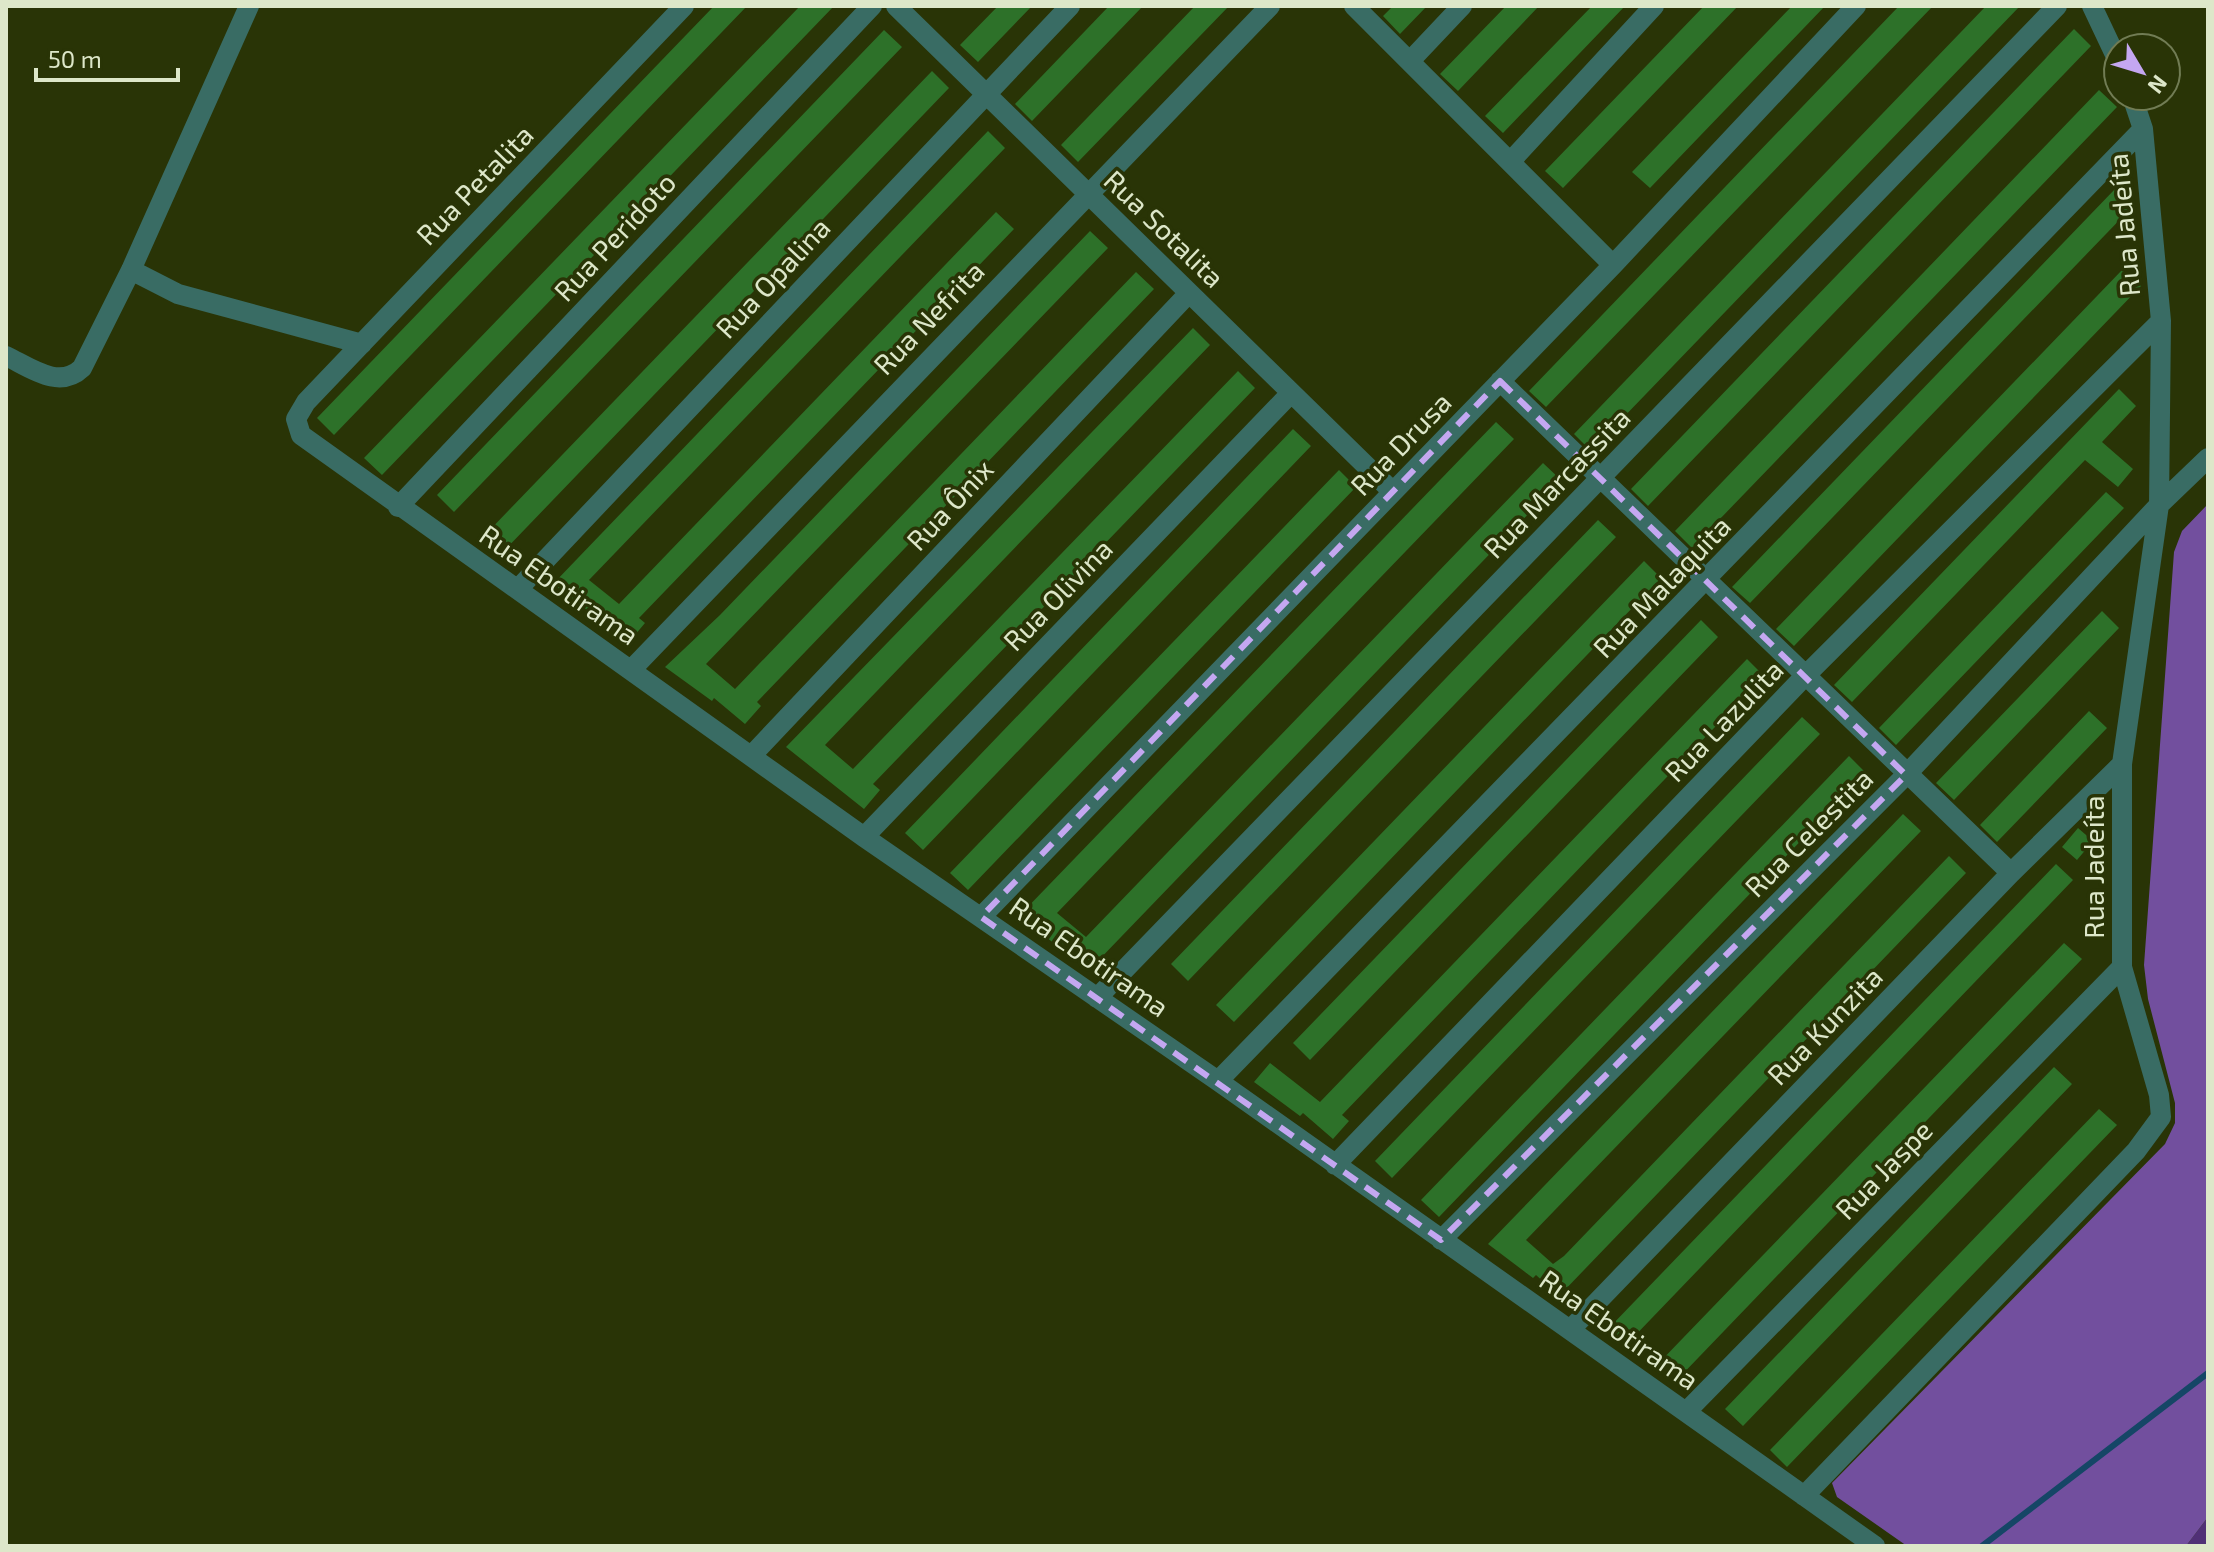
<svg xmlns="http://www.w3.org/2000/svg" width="2214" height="1552" viewBox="0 0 2214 1552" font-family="'Exo 2',sans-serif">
<rect width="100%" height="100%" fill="#293406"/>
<!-- green -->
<path fill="#503076" d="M 2208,1517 L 2208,1546 L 2186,1546 Z"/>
<!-- forest -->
<path fill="#724f9e" d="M 2208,504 L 2208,1517 L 2186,1546 L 1907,1546 L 1837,1497 L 1832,1483 L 2165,1144 L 2175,1123 L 2175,1103 L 2148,999 L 2144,965 L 2174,552 L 2182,531 Z"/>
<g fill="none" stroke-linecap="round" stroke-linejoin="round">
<!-- stream -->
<path stroke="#154666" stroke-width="6" d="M 1982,1546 L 2208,1373"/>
</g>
<!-- building -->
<path fill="#2d7129" d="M 714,6 L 747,6 L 334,435 L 317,418 Z
M 800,6 L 834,6 L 382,475 L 364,458 Z
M 998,6 L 1032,6 L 978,62 L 960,45 Z
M 1109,6 L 1143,6 L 1032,121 L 1015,104 Z
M 1195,6 L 1229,6 L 1078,162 L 1061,145 Z
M 1393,6 L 1427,6 L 1400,34 L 1383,16 Z
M 1506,6 L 1539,6 L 1458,91 L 1440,74 Z
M 1592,6 L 1625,6 L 1503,133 L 1485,116 Z
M 1704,6 L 1738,6 L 1563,188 L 1545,171 Z
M 1792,6 L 1825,6 L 1650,188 L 1632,172 Z
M 1899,6 L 1933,6 L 1546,407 L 1529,391 Z
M 1986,6 L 2020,6 L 1591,451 L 1574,434 Z
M 2074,29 L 2091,46 L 1648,506 L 1631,489 Z
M 884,30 L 902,47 L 454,512 L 437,495 Z
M 932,71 L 949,88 L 502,553 L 484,536 Z
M 2099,90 L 2117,107 L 1692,548 L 1675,531 Z
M 988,131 L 1005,148 L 589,580 L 619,604 L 996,212 L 1014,229 L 639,618 L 645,623 L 629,642 L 553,584 Z
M 2115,189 L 2133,206 L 1750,603 L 1732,587 Z
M 1090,231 L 1108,248 L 706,664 L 735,689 L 1136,272 L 1154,289 L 757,702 L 761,706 L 745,724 L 714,698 L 712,701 L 665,667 L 720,615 Z
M 2123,269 L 2141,286 L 1794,646 L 1776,629 Z
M 1193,328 L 1210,345 L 825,745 L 853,769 L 1238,371 L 1255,388 L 873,784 L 880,790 L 864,809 L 786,747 Z
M 2119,389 L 2136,406 L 2102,442 L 2133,469 L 2118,487 L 2085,460 L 1852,702 L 1834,685 Z
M 1496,422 L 1514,439 L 1057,913 L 1086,937 L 1543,463 L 1561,480 L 1094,965 L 1068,940 L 1060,948 L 1019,916 Z
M 1293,429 L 1311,446 L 923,850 L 905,833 Z
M 1339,470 L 1356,487 L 968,890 L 950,873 Z
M 2106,492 L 2124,508 L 1896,745 L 1879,728 Z
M 1598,520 L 1616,537 L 1188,981 L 1171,964 Z
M 1644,561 L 1661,578 L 1234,1022 L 1216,1005 Z
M 2102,611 L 2119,628 L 1954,800 L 1936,783 Z
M 1701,620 L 1718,637 L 1310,1060 L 1293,1043 Z
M 1747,659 L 1764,676 L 1342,1115 L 1349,1121 L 1333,1139 L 1303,1113 L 1300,1116 L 1254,1082 L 1270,1063 L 1320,1102 Z
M 2089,711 L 2107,728 L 1997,842 L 1980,825 Z
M 1802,717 L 1820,734 L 1392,1178 L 1375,1161 Z
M 1849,756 L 1866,773 L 1439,1217 L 1421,1200 Z
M 1903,814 L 1921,831 L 1526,1240 L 1553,1264 L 1564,1256 L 1949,856 L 1966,873 L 1559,1296 L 1536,1275 L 1533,1278 L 1488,1244 Z
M 2078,828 L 2093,841 L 2077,860 L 2062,847 Z
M 2056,864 L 2073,880 L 1626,1345 L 1609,1328 Z
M 2064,943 L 2082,959 L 1674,1383 L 1656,1366 Z
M 2054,1067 L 2072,1084 L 1743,1426 L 1725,1409 Z
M 2099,1109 L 2117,1125 L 1787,1467 L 1770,1450 Z"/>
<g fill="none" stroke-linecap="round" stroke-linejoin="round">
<!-- minor -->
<path stroke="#396c64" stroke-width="20" d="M 684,6 L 306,402 L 296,419 L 301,435 L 864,837 L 1218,1081 L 1875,1546
M 896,6 L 1393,492
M 1354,6 L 1613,265
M 2092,6 L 2118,61
M 1410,61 L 1462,6
M 1510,162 L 1654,6
M 131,270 L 178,294 L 362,344
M 6,356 C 31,368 59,390 82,368 L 131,270 L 249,6
M 1500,381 L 2011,873
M 398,507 L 872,6
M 518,589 L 1070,6
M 631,670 L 1270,6
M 751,756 L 1189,293
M 864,837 L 1291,393
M 981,917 L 1613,265 L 1856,6
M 1097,998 L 2057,6
M 1218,1081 L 2143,129
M 1335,1165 L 1804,677 L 2161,321
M 1441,1240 L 1906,775 L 2159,505 L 2208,458
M 1571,1329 L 2011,873 L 2122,764
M 1686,1412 L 2122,967
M 1804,1496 L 2136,1151 L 2161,1117 L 2159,1095 L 2122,967 L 2122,764 L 2159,505 L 2161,321 L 2143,129 L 2132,96"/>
</g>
<!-- marked area -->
<path fill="none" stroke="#c4a7f1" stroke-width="6" stroke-dasharray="16 10" stroke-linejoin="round" d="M 1500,381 L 1906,775 L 1441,1240 L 981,917 Z"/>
<g text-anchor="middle" stroke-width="7" stroke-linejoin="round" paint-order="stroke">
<!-- street labels -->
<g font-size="28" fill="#dde7c9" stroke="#293406">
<text transform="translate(475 185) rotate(-46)" y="10">Rua Petalita</text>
<text transform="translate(2124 225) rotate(-95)" y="10">Rua Jadeíta</text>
<text transform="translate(1164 229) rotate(44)" y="10">Rua Sotalita</text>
<text transform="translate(615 237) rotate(-47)" y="10">Rua Peridoto</text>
<text transform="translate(773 278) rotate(-47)" y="10">Rua Opalina</text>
<text transform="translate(929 318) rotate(-46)" y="10">Rua Nefrita</text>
<text transform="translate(1401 444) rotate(-46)" y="10">Rua Drusa</text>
<text transform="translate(1557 483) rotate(-46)" y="10">Rua Marcassita</text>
<text transform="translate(950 505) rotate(-47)" y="10">Rua Ônix</text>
<text transform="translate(559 585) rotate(35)" y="10">Rua Ebotirama</text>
<text transform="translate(1662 587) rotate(-46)" y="10">Rua Malaquita</text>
<text transform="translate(1058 595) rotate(-46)" y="10">Rua Olivina</text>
<text transform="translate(1724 721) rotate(-46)" y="10">Rua Lazulita</text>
<text transform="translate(1809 833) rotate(-45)" y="10">Rua Celestita</text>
<text transform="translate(2094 867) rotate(-90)" y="10">Rua Jadeíta</text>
<text transform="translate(1089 957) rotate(35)" y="10">Rua Ebotirama</text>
<text transform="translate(1825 1026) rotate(-46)" y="10">Rua Kunzita</text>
<text transform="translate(1884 1170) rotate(-46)" y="10">Rua Jaspe</text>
<text transform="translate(1619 1330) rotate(35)" y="10">Rua Ebotirama</text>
</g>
</g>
<!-- border -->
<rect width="2214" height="1552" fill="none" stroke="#dde7c9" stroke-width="16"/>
<!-- north arrow -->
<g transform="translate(2142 72) rotate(128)"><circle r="38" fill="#293406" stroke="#717c54" stroke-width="2"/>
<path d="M0-6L14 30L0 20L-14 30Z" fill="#c4a7f1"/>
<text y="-12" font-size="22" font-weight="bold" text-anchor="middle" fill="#dde7c9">N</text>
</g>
<!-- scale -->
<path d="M36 68v12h142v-12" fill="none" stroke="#dde7c9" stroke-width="4"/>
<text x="48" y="68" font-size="24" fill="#dde7c9" stroke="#293406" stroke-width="6" paint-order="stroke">50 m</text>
</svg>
